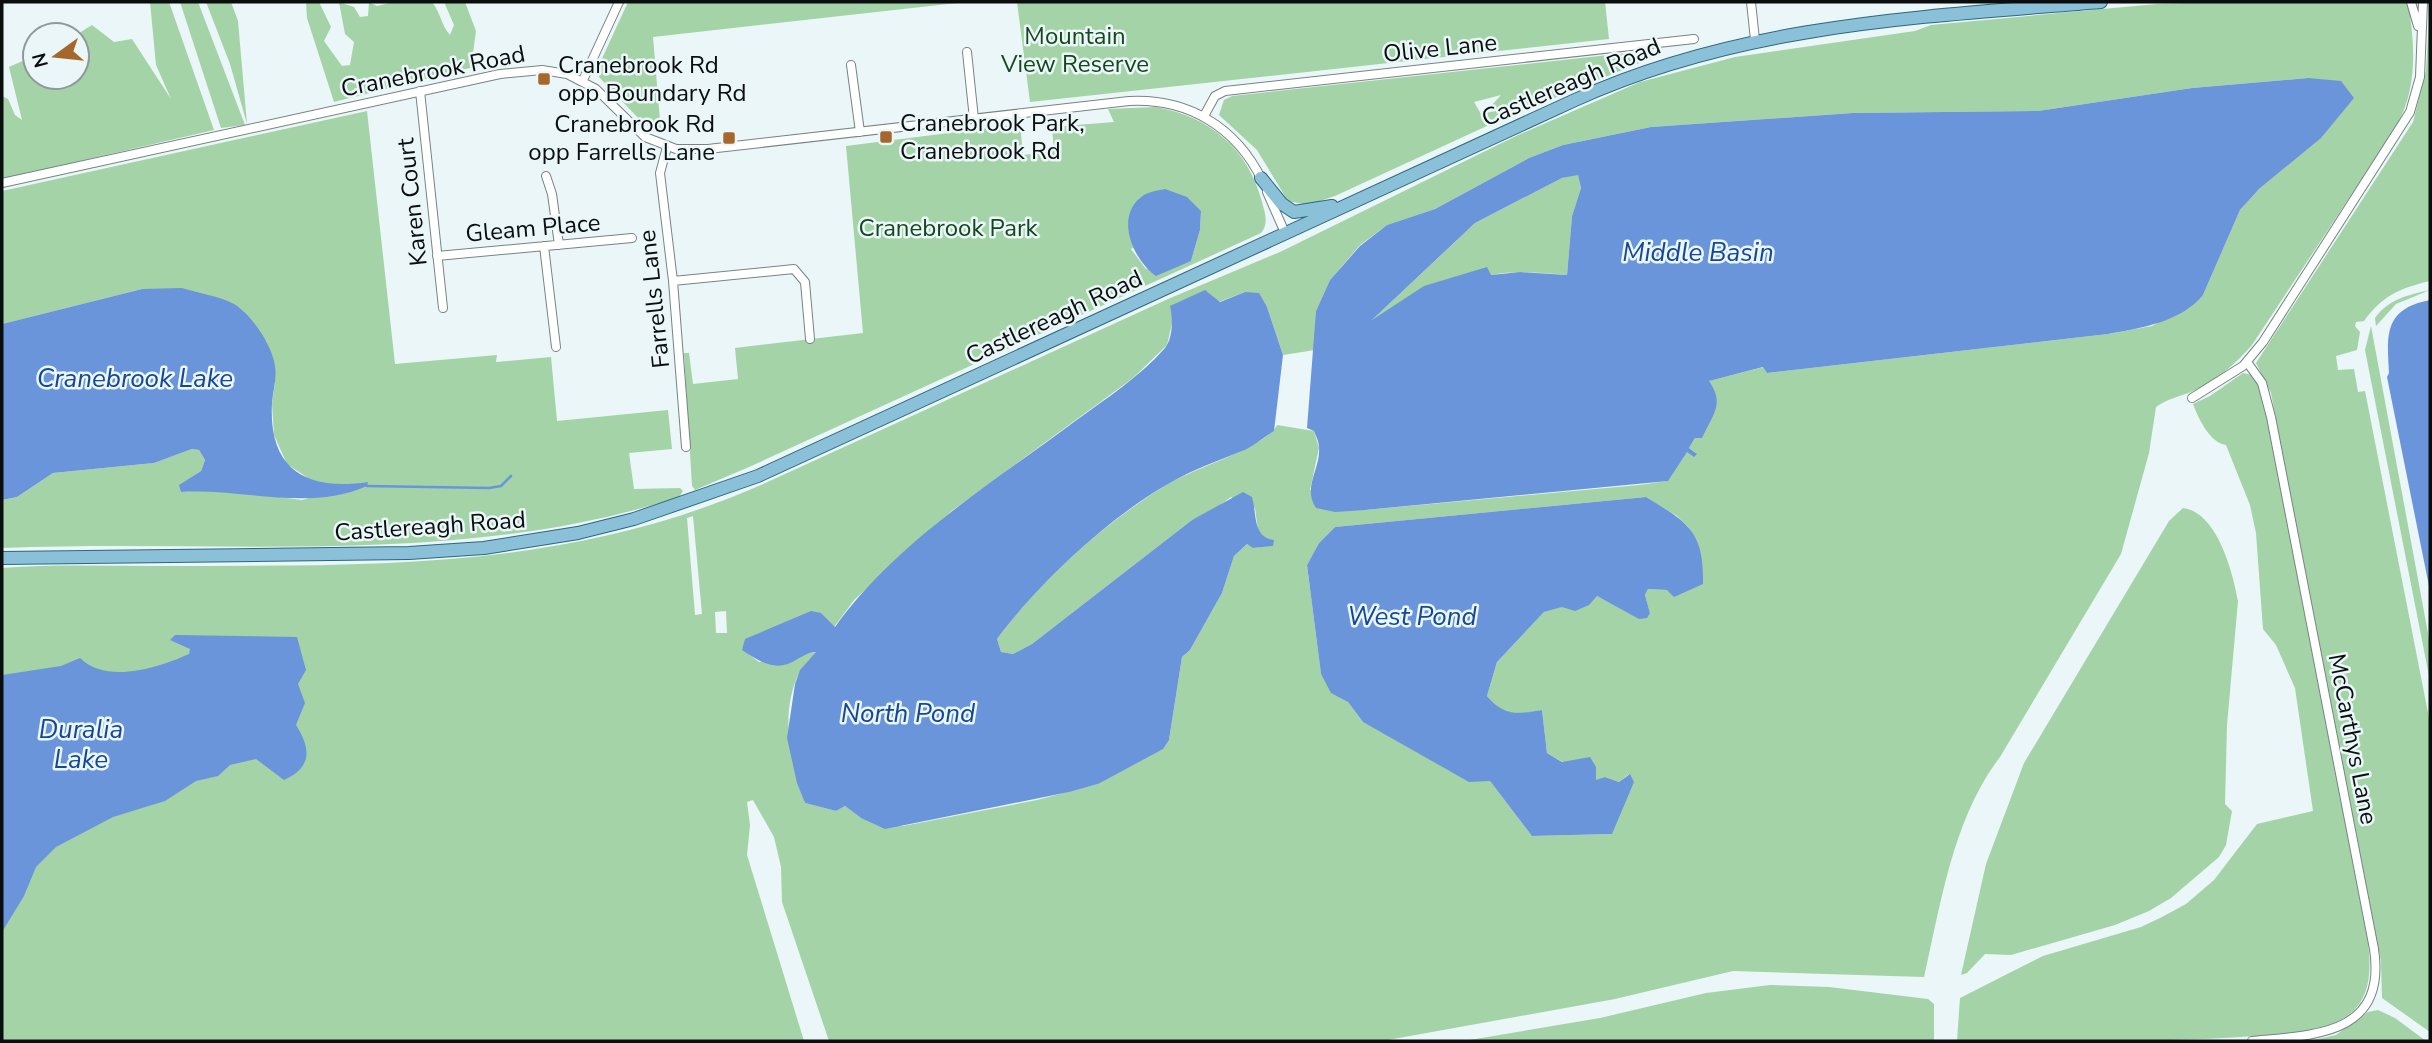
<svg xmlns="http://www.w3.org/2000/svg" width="2432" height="1043" viewBox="0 0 2432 1043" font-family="'Nunito Sans',sans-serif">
<rect width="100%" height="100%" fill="#eaf6f7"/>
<!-- green -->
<path fill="#a4d3a7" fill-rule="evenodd" d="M 150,2 L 169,2 L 214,130 L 2,179 L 2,96 L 8,99 L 15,115 L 22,120 L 9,67 L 27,59 L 33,79 L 77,77 L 76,35 L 92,25 L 114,42 L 132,39 L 171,99 L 156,65 Z
M 180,2 L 198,2 L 245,125 L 221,128 Z
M 206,2 L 231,2 L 238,21 L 247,124 L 230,64 Z
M 306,2 L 319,2 L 331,27 L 324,41 L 342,66 L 350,65 L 354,42 L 345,34 L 339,2 L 354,7 L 360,17 L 368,16 L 369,2 L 377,6 L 394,2 L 432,2 C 441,13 441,25 450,35 L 454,25 L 444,2 L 465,2 L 476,31 L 473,53 L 478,66 L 334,102 L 307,18 Z
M 628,2 L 966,2 L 653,37 L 661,132 L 641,121 L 599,77 L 599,65 Z
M 1017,2 L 1605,2 L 1609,39 L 1030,102 Z
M 2212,2 L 2408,2 C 2415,45 2418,88 2396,127 L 2252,345 C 2235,365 2215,381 2191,392 C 2178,397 2167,399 2156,407 L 2149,453 L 2121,554 L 2000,757 C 1953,818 1941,903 1924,977 L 1733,971 L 1615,999 L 1382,1041 L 829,1041 L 782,902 L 781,867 L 774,837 L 753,800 L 747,802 L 750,825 L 747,855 L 804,1041 L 2,1041 L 2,568 C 53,564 105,566 156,566 C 368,565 563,572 761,485 L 1168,299 L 1280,252 L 1518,135 L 1640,82 L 1735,57 L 1915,31 L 1931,25 L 2157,4 ZM 2308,78 L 2260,188 L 2240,210 L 2203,295 L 2152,326 L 2108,334 L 1767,373 L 1764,367 L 1708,381 L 1695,438 L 1689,448 L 1696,453 L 1687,451 L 1667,481 L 1639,485 L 1365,510 L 1310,490 L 1319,448 L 1314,431 L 1277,425 C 1267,447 1191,469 1166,485 C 1102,525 1042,579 997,639 L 1001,652 L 1013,654 L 1032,644 L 1192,520 L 1209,513 L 1231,497 L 1255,508 L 1258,531 L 1273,545 L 1254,548 L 1247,544 L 1234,556 L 1222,593 L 1190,650 L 1182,657 L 1169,740 L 1098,784 L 1037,800 L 903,826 L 861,818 L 845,806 L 836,811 L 805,803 C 791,762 779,715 799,673 C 803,665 811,659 817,652 L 759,662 L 742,649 L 834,627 L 854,600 L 953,510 L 1133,378 L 1167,345 L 1173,319 L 1245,292 L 1267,307 L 1283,355 L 1315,350 L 1316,311 L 1330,280 L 1360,245 L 1387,225 L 1435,209 L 1529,158 L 1563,145 L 1651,127 L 1853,113 L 2038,111 L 2192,88 ZM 1646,497 L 1677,516 L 1689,528 L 1667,590 L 1648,589 L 1645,595 L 1650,613 L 1639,618 L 1597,596 L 1544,612 L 1497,662 L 1487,696 C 1507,719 1515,715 1542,710 L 1547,753 L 1596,781 L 1605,777 L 1619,782 L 1629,774 L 1612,834 L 1532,836 L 1490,781 L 1363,722 L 1348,702 L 1321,674 L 1307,565 L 1319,543 L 1335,527 ZM 693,516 L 702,614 L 695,615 L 687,518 ZM 726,611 L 727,633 L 716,633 L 715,612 Z
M 2430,2 L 2430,281 C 2400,288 2382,296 2364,321 L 2356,322 L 2355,326 L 2360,332 L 2357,350 L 2336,356 L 2338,370 L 2354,369 L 2358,392 L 2365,391 L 2430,723 L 2430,1032 L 2382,998 L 2381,961 L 2282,451 L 2271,393 L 2256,363 L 2413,122 L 2426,71 Z
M 1645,51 L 1654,57 L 1489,125 L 1335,196 L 1308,205 L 1288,201 L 1257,150 L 1219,115 L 1224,100 L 1232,96 ZM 1501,95 L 1492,105 L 1495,111 L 1481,114 L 1474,102 Z
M 1156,107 C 1211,117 1248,149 1262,202 C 1265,213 1269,224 1261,233 L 749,467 L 695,490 L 692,486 L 684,353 L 689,353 L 693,384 L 738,379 L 735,348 L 863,333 L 846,146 L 1020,124 L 1023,155 L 1054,151 L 1052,127 L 1114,122 L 1108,109 ZM 1201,211 L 1200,230 L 1191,261 L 1146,269 L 1131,249 Z
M 367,111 L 395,364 L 497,355 L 496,362 L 551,357 L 557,421 L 668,410 L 672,449 L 629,453 L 634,489 L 680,488 L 683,491 L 679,497 C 461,568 227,539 2,548 L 2,500 L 17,497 L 53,473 L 154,463 L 192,449 L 199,450 L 205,460 L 201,471 L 180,485 L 181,492 L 216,489 L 302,500 L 368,483 L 339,486 L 314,482 L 287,464 L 274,435 L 272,404 L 275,383 L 267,343 L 250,318 L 233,304 L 142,289 L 2,324 L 2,191 Z
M 1578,174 L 1581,188 L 1572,216 L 1567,275 C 1542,273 1516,270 1491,275 C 1453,283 1404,303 1370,322 L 1475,223 L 1562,178 Z
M 2430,290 L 2396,304 L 2376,326 L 2375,318 C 2389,299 2408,295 2430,290 Z
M 2371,326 L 2430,644 L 2430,681 L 2365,350 Z
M 2243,373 L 2252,375 L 2262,392 L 2368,942 C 2371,970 2372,1001 2344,1018 C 2319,1034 2285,1034 2256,1036 C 2157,1043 2056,1041 1957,1041 L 1960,998 L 2043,956 L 2141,927 L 2162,917 L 2186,904 L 2214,880 L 2257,824 L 2313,811 L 2295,688 L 2276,645 L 2263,629 L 2256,533 L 2250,505 L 2226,445 C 2210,443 2198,418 2193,404 L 2210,396 Z
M 2183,508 C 2217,512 2233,572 2238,601 L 2227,725 L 2225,804 L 2232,811 L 2226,845 L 2219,857 L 2171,898 L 2149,911 L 2115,925 L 2011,955 L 1985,954 L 1967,973 L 1961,975 L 1986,864 L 2024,763 L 2169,521 Z
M 1770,985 L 1829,987 L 1928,999 L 1934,1004 L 1934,1041 L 1464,1041 L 1600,1018 L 1706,993 Z
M 2378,1010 L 2395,1018 L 2426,1041 L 2309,1041 L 2336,1035 L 2368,1012 Z"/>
<!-- water -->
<path fill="#6a95db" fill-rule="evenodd" d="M 2308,78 L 2341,81 L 2354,98 L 2321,138 L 2260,188 L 2240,210 L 2203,295 C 2181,322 2141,328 2108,334 L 1767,373 L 1763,367 L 1709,381 C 1725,404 1713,414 1702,438 L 1695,438 L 1689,448 L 1697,454 L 1694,457 L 1687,452 L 1668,481 L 1365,510 L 1335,512 L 1316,508 C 1302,487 1321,469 1319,447 C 1319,442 1316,436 1314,431 L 1307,428 L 1316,311 L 1330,280 L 1360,246 L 1387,225 L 1435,209 L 1529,158 L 1563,145 L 1651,127 L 1853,113 L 2038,111 L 2192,88 ZM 1578,175 L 1581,188 L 1572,216 L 1567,275 L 1520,272 L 1491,275 L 1487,267 L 1424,286 L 1372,320 L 1475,223 L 1562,178 Z
M 1165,189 L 1187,197 L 1201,211 L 1200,230 L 1191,261 L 1156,276 C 1133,260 1113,215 1144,195 C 1149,192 1159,190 1165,189 Z
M 182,288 C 198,293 219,296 234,304 C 252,315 272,345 275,366 C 277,379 273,391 272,403 C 268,471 308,491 368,482 L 367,486 C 308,512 243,488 181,492 L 179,485 L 201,471 L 205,460 L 199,450 L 192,449 L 154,463 L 53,473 L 17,497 L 2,500 L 2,324 L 142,289 Z
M 1205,290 L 1220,302 L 1245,292 L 1259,293 L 1267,307 L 1283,355 L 1274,431 C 1264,437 1253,447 1242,451 C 1217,461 1192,470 1168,484 C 1108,518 1038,584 997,639 L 1001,652 L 1013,654 L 1032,644 L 1192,520 L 1243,492 L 1252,497 C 1257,513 1252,537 1274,540 L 1273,546 L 1253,548 L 1247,544 L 1234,556 L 1222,593 L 1190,650 L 1182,657 L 1169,740 L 1163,749 L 1098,784 L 1069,792 L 885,829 L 861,818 L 845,806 L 836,811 L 805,803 L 797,783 L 787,738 L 795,684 L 800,670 L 816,652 C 805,653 799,659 790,663 C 772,671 756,659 742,650 L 745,639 L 811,611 L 821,613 L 835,627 C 895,543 992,483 1074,422 C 1105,399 1140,377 1165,348 C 1173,338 1173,318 1170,306 Z
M 2430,300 L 2430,591 L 2387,377 L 2389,373 C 2387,336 2383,309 2430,300 Z
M 1646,497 C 1689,523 1704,532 1703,584 L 1674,597 L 1667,590 L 1648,589 L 1645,595 L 1650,613 L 1647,618 L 1639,619 L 1597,596 L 1589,605 L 1575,611 L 1562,607 L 1544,612 L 1497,662 L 1487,696 C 1505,717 1517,714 1542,710 L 1547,753 L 1562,762 L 1590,757 L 1596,767 L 1596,780 L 1605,777 L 1619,782 L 1630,774 L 1634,782 L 1612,834 L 1532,836 L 1490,781 L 1469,782 L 1363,722 L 1348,702 L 1331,693 L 1321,674 L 1307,565 L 1319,543 L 1335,527 Z
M 175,635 L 297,637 L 306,670 L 298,684 L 305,703 L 296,725 C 312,750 311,768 284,780 L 256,759 L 230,765 L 218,776 L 196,781 L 165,801 L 113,817 L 56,847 L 36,867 L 24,896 L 2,932 L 2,675 L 61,666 L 80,658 C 107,685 160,667 189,654 L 190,649 L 170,640 Z"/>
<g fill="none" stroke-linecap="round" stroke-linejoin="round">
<!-- stream -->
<path stroke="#6a95db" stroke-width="2.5" d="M 367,486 L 489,488 L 501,486 L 511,476"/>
<!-- street casing -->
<g stroke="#788384" stroke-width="10">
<path id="street" d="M 1751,2 L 1755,40
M 2411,2 L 2418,26
M 967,52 L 974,119
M 851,65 L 860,132
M 583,80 L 619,2
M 420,91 L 443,308
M 1204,116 L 1215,96 L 1225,91 L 1694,39
M 667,147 L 660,173 L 673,281 L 686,447
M 546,176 L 552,194 L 559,245
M 2,183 L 500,74 L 542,70 L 567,74 L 596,89 L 645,137 L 676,149 L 708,149 L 1129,101 C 1188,98 1236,127 1262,180
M 1267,192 L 1286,235
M 544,246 L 556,347
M 437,256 L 632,238
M 673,281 L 794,269 L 805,282 L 810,339
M 2247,362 L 2262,383 L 2271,417 L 2374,949 C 2387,1035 2315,1035 2252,1041
M 2192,398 L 2243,366 L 2263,342 L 2410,112 L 2420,77 L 2423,2"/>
</g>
<!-- primary casing -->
<g stroke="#2c6681" stroke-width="14">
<path id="primary" d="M 1261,178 L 1282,204 L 1294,212 L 1332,206
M 2,558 L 409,553 L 484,548 L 578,533 L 634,519 L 758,476 L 1575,100 C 1741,24 1922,17 2101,2"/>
</g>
<!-- street -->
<use href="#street" stroke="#fff" stroke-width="8"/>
<!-- primary -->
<use href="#primary" stroke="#8bc0d9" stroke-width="12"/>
</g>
<!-- markers -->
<g fill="#a5672c" stroke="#eaf6f7" stroke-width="2.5">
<rect x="537" y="72" width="14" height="14" rx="3.5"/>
<rect x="879" y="130" width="14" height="14" rx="3.5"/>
<rect x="722" y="131" width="14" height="14" rx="3.5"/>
</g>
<g text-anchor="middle" stroke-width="5" stroke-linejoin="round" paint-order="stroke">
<!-- park labels -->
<g font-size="24" fill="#15471e" stroke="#eaf6f7">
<text x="1075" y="44">Mountain<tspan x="1075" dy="28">View Reserve</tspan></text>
<text x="948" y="236">Cranebrook Park</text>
</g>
<!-- street labels -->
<g font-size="24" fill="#0a0e0f" stroke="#eaf6f7">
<text transform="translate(1440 48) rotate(-6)" y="8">Olive Lane</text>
<text transform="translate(433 71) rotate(-11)" y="8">Cranebrook Road</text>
<text transform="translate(1571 82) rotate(-23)" y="8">Castlereagh Road</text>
<text transform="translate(412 202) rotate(-96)" y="8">Karen Court</text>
<text transform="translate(533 228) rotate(-5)" y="8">Gleam Place</text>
<text transform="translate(654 299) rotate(-96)" y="8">Farrells Lane</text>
<text transform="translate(1054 317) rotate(-25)" y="8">Castlereagh Road</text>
<text transform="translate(430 526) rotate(-4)" y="8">Castlereagh Road</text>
<text transform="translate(2353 739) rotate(79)" y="8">McCarthys Lane</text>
</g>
<!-- poi labels -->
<g font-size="24" fill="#0a0e0f" stroke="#eaf6f7" text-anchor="start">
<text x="558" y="73">Cranebrook Rd<tspan x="558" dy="28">opp Boundary Rd</tspan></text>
<text x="900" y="131">Cranebrook Park,<tspan x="900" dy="28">Cranebrook Rd</tspan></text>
<text x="715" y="132" text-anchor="end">Cranebrook Rd<tspan x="715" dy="28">opp Farrells Lane</tspan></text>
</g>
<!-- water labels -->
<g font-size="26" font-style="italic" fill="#144799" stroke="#eaf6f7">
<text x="1698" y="261">Middle Basin</text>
<text x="135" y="387">Cranebrook Lake</text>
<text x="1412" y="625">West Pond</text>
<text x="908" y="722">North Pond</text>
<text x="81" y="738">Duralia<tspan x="81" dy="30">Lake</tspan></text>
</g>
</g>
<!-- border -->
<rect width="2432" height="1043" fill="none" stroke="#0a0e0f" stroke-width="7"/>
<!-- north arrow -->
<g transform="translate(56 56) rotate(255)"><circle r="33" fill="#eaf6f7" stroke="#90999a" stroke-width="2"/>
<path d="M0-5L12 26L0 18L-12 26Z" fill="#a5672c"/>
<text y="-10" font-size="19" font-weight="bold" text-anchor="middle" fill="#0a0e0f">N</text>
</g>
</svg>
